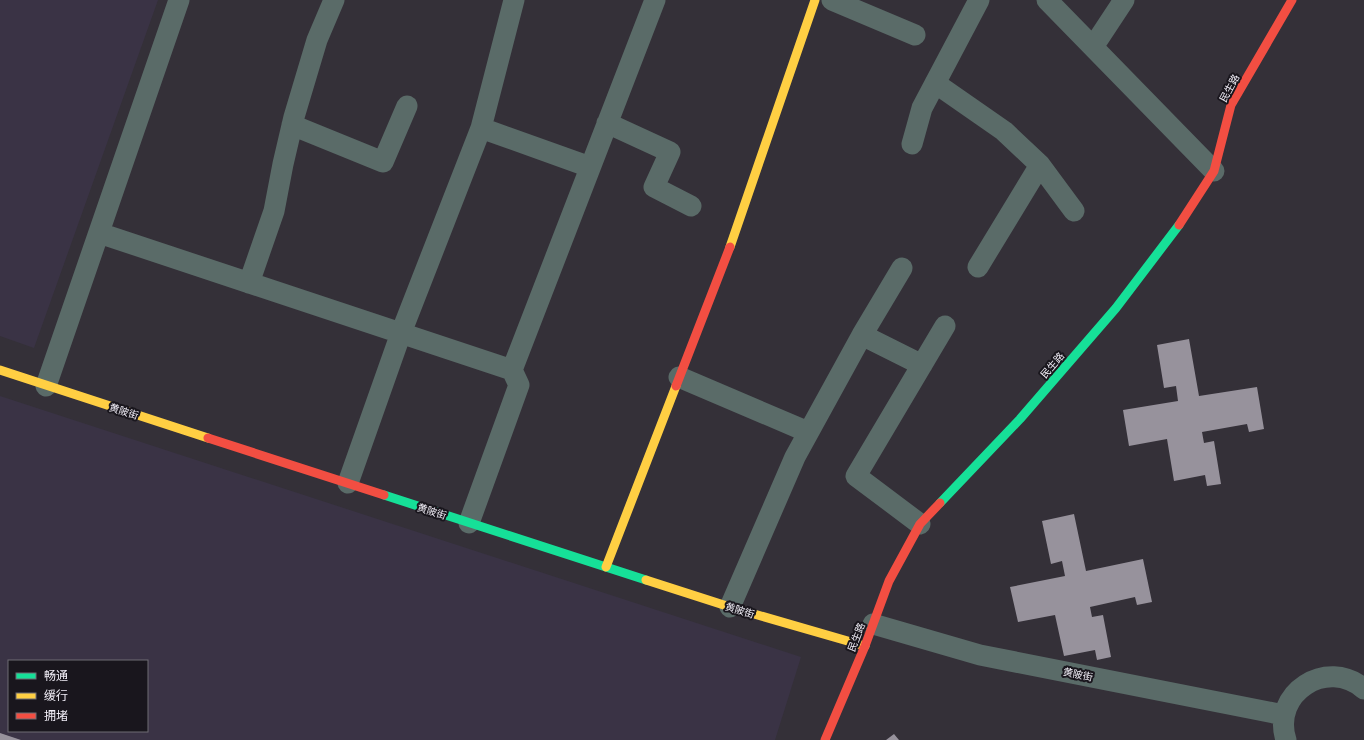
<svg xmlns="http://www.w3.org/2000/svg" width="1364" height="740" viewBox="0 0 1364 740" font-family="Signika,'Noto Sans SC',sans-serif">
<rect width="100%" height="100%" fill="#343038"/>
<!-- built -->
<path fill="#3a3345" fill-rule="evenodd" d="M 0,0 L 158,0 L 34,348 L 0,336 Z
M 0,396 L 801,657 L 775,740 L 0,740 ZM 9,661 L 147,661 L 147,731 L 9,731 Z"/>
<!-- building -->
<path fill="#97929c" d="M 1189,339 L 1199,396 L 1257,387 L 1264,429 L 1249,432 L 1247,424 L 1202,432 L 1204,443 L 1214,441 L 1221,484 L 1207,486 L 1205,475 L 1174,481 L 1167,439 L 1129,446 L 1123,410 L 1178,401 L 1176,386 L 1164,388 L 1157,345 Z
M 1074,514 L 1086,571 L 1143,559 L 1152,602 L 1137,605 L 1135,597 L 1090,607 L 1092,617 L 1103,615 L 1111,657 L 1097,660 L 1095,650 L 1064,656 L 1055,615 L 1018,622 L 1010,587 L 1065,576 L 1062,561 L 1051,564 L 1042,521 Z
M 0,733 L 21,740 L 0,740 Z
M 894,734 L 899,740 L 886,740 Z"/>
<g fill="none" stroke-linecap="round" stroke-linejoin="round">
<!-- street -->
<path stroke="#5a6b68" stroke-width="21" d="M 832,0 L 915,35
M 1047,0 L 1214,171
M 1093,47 L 1124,0
M 935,83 L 1004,131 L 1040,165 L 1074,211
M 607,123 L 670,152 L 654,187 L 691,206
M 292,125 L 383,162 L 407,106
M 481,128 L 590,167
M 912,144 L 922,108 L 979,0
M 99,233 L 512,370
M 978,267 L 1040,165
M 249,283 L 274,211 L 283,164 L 294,117 L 317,40 L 334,0
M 862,335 L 922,365
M 679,377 L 808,432
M 46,386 L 179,0
M 348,483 L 401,333 L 481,128 L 514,0
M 469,523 L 519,385 L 512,370 L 655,0
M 920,524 L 856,476 L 945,326
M 730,607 L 795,457 L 862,335 L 902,268
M 873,624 L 980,655 L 1284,715
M 1286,740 C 1271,693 1327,657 1364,689"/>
<!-- fast -->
<path stroke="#16e098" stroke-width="9" d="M 384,495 L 646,580
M 940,503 L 1020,419 L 1116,308 L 1179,225"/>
<!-- slow -->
<path stroke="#ffcf43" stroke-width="9" d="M 730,247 L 815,0
M 0,370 L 208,438
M 606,567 L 676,386
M 646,580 L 730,607 L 865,646"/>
<!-- jam -->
<path stroke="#f24e42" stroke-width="9" d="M 1179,225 L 1214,171 L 1231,105 L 1292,0
M 676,386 L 730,247
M 208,438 L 384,495
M 825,740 L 865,646 L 889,581 L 920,524 L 940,503"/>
</g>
<g text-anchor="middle" stroke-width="4" stroke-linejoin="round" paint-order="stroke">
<!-- street labels -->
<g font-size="10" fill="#f1eef7" stroke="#19161d">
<text transform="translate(1229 88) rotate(-62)" y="4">民生路</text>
<text transform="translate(1052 365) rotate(-49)" y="4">民生路</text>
<text transform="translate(124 411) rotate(18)" y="4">黄陂街</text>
<text transform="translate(432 511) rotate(18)" y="4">黄陂街</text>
<text transform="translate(740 610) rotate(17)" y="4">黄陂街</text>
<text transform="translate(856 637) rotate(-69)" y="4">民生路</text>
<text transform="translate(1078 674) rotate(11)" y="4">黄陂街</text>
</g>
</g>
<!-- legend -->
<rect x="8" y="660" width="140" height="72" fill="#19161d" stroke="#6f6c74"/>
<rect x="16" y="673" width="20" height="6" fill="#16e098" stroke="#6f6c74"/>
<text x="44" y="680" font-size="12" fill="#f1eef7">畅通</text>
<rect x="16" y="693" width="20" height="6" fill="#ffcf43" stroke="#6f6c74"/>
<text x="44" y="700" font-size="12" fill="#f1eef7">缓行</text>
<rect x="16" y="713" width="20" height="6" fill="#f24e42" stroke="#6f6c74"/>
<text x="44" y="720" font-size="12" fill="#f1eef7">拥堵</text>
</svg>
